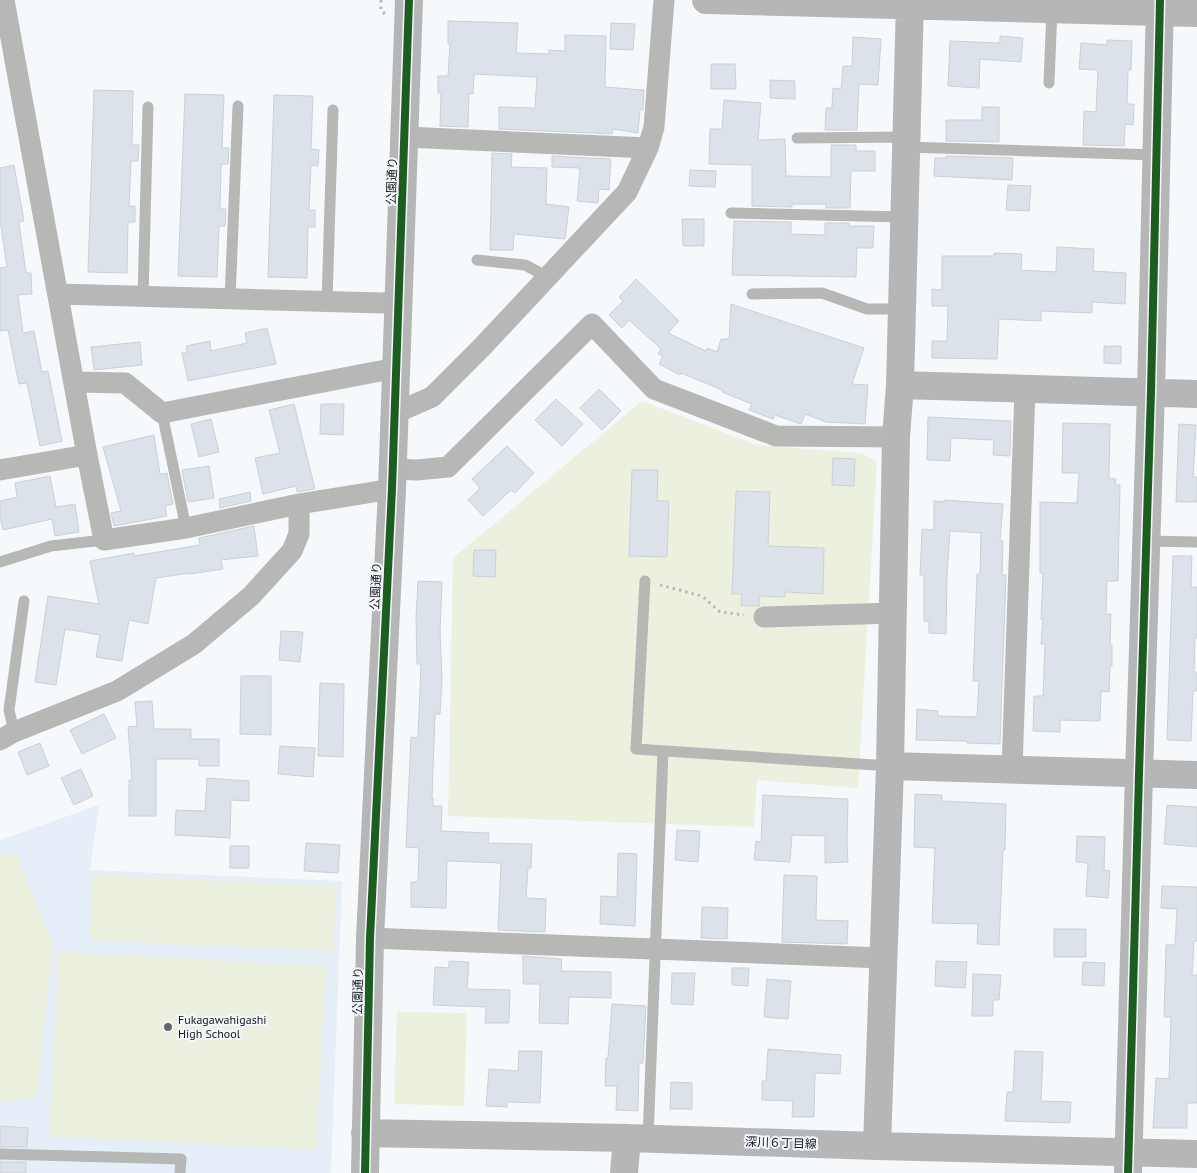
<svg xmlns="http://www.w3.org/2000/svg" width="1197" height="1173" viewBox="0 0 1197 1173" font-family="'PT Sans','Noto Sans JP',sans-serif">
<rect width="100%" height="100%" fill="#f6f9fc"/>
<!-- built -->
<path fill="#e6eef8" d="M 99,805 L 90,870 L 342,881 L 331,1173 L 0,1173 L 0,840 Z"/>
<!-- green -->
<path fill="#ecf0df" d="M 642,401 L 757,445 L 861,453 L 877,461 L 858,788 L 757,780 L 754,827 L 448,816 L 453,558 Z
M 16,853 L 53,945 L 36,1098 L 0,1102 L 0,856 Z
M 93,875 L 337,886 L 333,951 L 90,940 Z
M 59,952 L 326,966 L 316,1150 L 49,1136 Z
M 397,1012 L 467,1013 L 464,1106 L 394,1104 Z"/>
<!-- building -->
<path fill="#dce2ea" stroke="#cdd0d3" d="M 448,21 L 518,23 L 516,53 L 549,54 L 549,50 L 565,51 L 565,35 L 606,36 L 605,87 L 644,90 L 643,110 L 640,110 L 638,133 L 613,129 L 612,134 L 499,129 L 499,107 L 535,108 L 537,77 L 474,74 L 473,94 L 469,94 L 468,127 L 440,126 L 441,93 L 438,93 L 438,76 L 448,76 L 450,44 L 448,44 Z
M 611,23 L 635,24 L 633,50 L 610,49 Z
M 1000,36 L 1023,38 L 1021,62 L 980,59 L 979,88 L 948,86 L 950,41 L 1000,43 Z
M 853,37 L 881,39 L 878,85 L 859,84 L 857,130 L 825,130 L 826,108 L 832,108 L 833,88 L 841,89 L 843,66 L 852,66 Z
M 1107,40 L 1132,41 L 1131,70 L 1128,70 L 1127,104 L 1134,104 L 1133,125 L 1125,124 L 1124,146 L 1083,145 L 1084,111 L 1096,112 L 1098,70 L 1079,69 L 1081,43 L 1107,45 Z
M 711,64 L 735,64 L 736,89 L 711,89 Z
M 770,80 L 795,81 L 795,99 L 770,98 Z
M 94,90 L 133,91 L 132,145 L 139,145 L 138,161 L 131,161 L 129,206 L 135,206 L 135,222 L 128,222 L 127,273 L 88,272 Z
M 185,94 L 224,95 L 222,148 L 229,148 L 228,164 L 221,164 L 220,209 L 226,209 L 225,226 L 219,226 L 217,277 L 178,276 Z
M 274,95 L 313,96 L 311,149 L 319,150 L 318,166 L 311,165 L 309,210 L 315,210 L 315,227 L 308,227 L 307,278 L 268,277 Z
M 724,100 L 761,103 L 758,140 L 785,139 L 786,176 L 831,177 L 831,145 L 856,145 L 856,151 L 875,151 L 875,171 L 851,171 L 850,208 L 826,208 L 826,204 L 792,204 L 792,207 L 752,206 L 752,165 L 709,164 L 710,129 L 722,129 Z
M 982,107 L 999,107 L 999,142 L 946,141 L 946,120 L 982,120 Z
M 492,153 L 512,154 L 511,167 L 547,168 L 546,204 L 569,207 L 565,239 L 514,234 L 513,250 L 490,250 Z
M 552,156 L 611,159 L 609,190 L 599,189 L 598,203 L 577,201 L 580,168 L 552,167 Z
M 946,156 L 1013,158 L 1012,180 L 934,176 L 935,158 L 946,158 Z
M 14,165 L 24,221 L 19,222 L 26,273 L 31,273 L 32,294 L 18,295 L 23,333 L 34,331 L 42,372 L 48,371 L 62,441 L 40,446 L 27,383 L 19,384 L 8,330 L 0,331 L 0,268 L 7,267 L 0,220 L 0,168 Z
M 690,170 L 716,171 L 715,187 L 689,186 Z
M 1008,185 L 1031,186 L 1029,211 L 1006,210 Z
M 682,219 L 704,219 L 704,246 L 683,246 Z
M 734,221 L 791,222 L 791,234 L 825,235 L 825,223 L 849,223 L 849,226 L 874,226 L 873,248 L 857,248 L 856,277 L 732,275 Z
M 1057,247 L 1094,249 L 1093,271 L 1126,273 L 1125,304 L 1092,302 L 1092,313 L 1041,311 L 1041,321 L 999,319 L 997,359 L 932,358 L 932,341 L 947,341 L 948,306 L 932,306 L 932,289 L 942,290 L 942,256 L 994,256 L 994,253 L 1022,254 L 1021,270 L 1056,272 Z
M 636,279 L 679,321 L 668,333 L 706,351 L 707,348 L 717,352 L 721,339 L 729,339 L 731,304 L 864,348 L 852,384 L 868,385 L 865,424 L 826,422 L 805,414 L 801,424 L 775,415 L 773,419 L 749,410 L 752,404 L 722,392 L 722,390 L 681,373 L 680,375 L 659,364 L 663,356 L 658,354 L 661,349 L 629,320 L 622,328 L 609,315 L 623,301 L 619,297 Z
M 267,328 L 276,364 L 188,381 L 182,353 L 187,353 L 186,346 L 210,341 L 211,351 L 247,343 L 245,333 Z
M 140,342 L 142,365 L 94,370 L 91,347 Z
M 1104,346 L 1121,346 L 1121,364 L 1104,363 Z
M 599,389 L 621,411 L 602,430 L 580,408 Z
M 556,399 L 583,424 L 562,446 L 535,420 Z
M 294,404 L 315,489 L 297,492 L 296,486 L 263,494 L 255,458 L 280,453 L 269,410 Z
M 321,404 L 344,404 L 343,435 L 320,434 Z
M 928,417 L 1011,421 L 1010,456 L 993,455 L 994,440 L 951,438 L 950,461 L 927,460 Z
M 211,419 L 219,452 L 199,457 L 191,424 Z
M 1063,423 L 1110,424 L 1109,478 L 1116,479 L 1115,485 L 1120,485 L 1118,581 L 1107,581 L 1106,614 L 1111,614 L 1110,645 L 1112,645 L 1112,666 L 1110,666 L 1109,692 L 1101,691 L 1100,721 L 1060,720 L 1060,732 L 1033,731 L 1034,696 L 1043,696 L 1045,644 L 1041,644 L 1043,619 L 1041,619 L 1043,573 L 1040,573 L 1040,502 L 1077,503 L 1079,473 L 1062,473 Z
M 1179,424 L 1196,425 L 1193,477 L 1197,477 L 1197,502 L 1176,502 Z
M 154,435 L 160,474 L 167,473 L 173,504 L 165,506 L 167,516 L 114,526 L 111,513 L 121,511 L 103,447 Z
M 507,446 L 534,473 L 515,493 L 511,490 L 483,516 L 468,500 L 480,488 L 472,479 Z
M 833,458 L 855,459 L 854,486 L 832,485 Z
M 209,466 L 214,498 L 188,502 L 182,470 Z
M 632,470 L 658,470 L 657,501 L 669,501 L 667,557 L 629,556 Z
M 50,476 L 56,507 L 75,504 L 79,532 L 55,536 L 52,519 L 3,530 L 0,517 L 0,501 L 17,497 L 15,483 Z
M 736,491 L 770,492 L 768,546 L 824,548 L 823,594 L 785,592 L 785,597 L 759,596 L 759,606 L 741,606 L 742,594 L 732,594 Z
M 250,492 L 251,501 L 220,508 L 219,499 Z
M 944,500 L 1003,504 L 1000,540 L 1003,541 L 1002,575 L 1006,575 L 1000,744 L 967,743 L 967,741 L 916,740 L 917,709 L 938,711 L 938,716 L 977,717 L 979,681 L 973,681 L 977,574 L 980,574 L 981,533 L 950,531 L 947,576 L 946,634 L 929,633 L 929,621 L 924,621 L 924,575 L 920,575 L 922,529 L 934,530 L 934,501 L 944,502 Z
M 254,526 L 258,556 L 221,560 L 223,569 L 190,574 L 190,573 L 156,578 L 148,624 L 129,620 L 122,661 L 96,657 L 100,635 L 65,629 L 56,685 L 35,682 L 48,596 L 99,604 L 90,561 L 134,553 L 134,556 L 200,545 L 199,538 Z
M 474,550 L 496,550 L 495,577 L 473,576 Z
M 1173,556 L 1192,556 L 1191,587 L 1197,587 L 1197,638 L 1195,638 L 1194,672 L 1197,672 L 1197,691 L 1193,691 L 1191,741 L 1167,740 Z
M 418,581 L 442,582 L 440,631 L 442,678 L 440,714 L 435,714 L 432,798 L 433,798 L 433,806 L 442,806 L 441,831 L 489,833 L 488,843 L 532,844 L 531,868 L 528,868 L 526,898 L 546,899 L 545,932 L 498,930 L 501,863 L 447,861 L 446,908 L 411,907 L 411,882 L 418,882 L 419,848 L 406,847 L 411,737 L 418,738 L 421,664 L 417,664 L 416,617 Z
M 281,631 L 303,632 L 300,662 L 279,660 Z
M 241,676 L 271,676 L 271,735 L 240,734 Z
M 320,683 L 344,684 L 343,757 L 318,756 Z
M 152,701 L 154,729 L 191,729 L 191,739 L 219,739 L 219,766 L 199,766 L 199,759 L 156,759 L 156,816 L 129,816 L 129,780 L 132,780 L 128,727 L 137,726 L 135,702 Z
M 104,714 L 116,738 L 82,754 L 70,730 Z
M 40,743 L 49,766 L 27,775 L 18,752 Z
M 280,746 L 315,748 L 313,777 L 278,774 Z
M 81,769 L 93,796 L 74,805 L 61,778 Z
M 207,778 L 249,781 L 249,801 L 231,800 L 230,838 L 175,835 L 176,810 L 205,811 Z
M 915,794 L 942,795 L 942,801 L 1006,804 L 1005,850 L 1003,850 L 999,945 L 977,944 L 978,924 L 932,923 L 935,848 L 914,847 Z
M 763,795 L 848,799 L 847,843 L 848,862 L 825,863 L 825,836 L 792,835 L 790,862 L 754,860 L 756,841 L 761,842 Z
M 1167,805 L 1197,807 L 1197,847 L 1164,844 Z
M 677,830 L 700,831 L 698,862 L 675,860 Z
M 1077,836 L 1105,837 L 1104,870 L 1110,871 L 1108,898 L 1086,896 L 1088,863 L 1076,862 Z
M 306,843 L 340,845 L 338,873 L 304,871 Z
M 230,846 L 249,846 L 249,868 L 230,868 Z
M 618,853 L 637,854 L 635,926 L 600,924 L 601,896 L 617,897 Z
M 784,875 L 817,876 L 816,920 L 848,921 L 847,944 L 782,942 Z
M 1162,886 L 1197,887 L 1197,941 L 1194,941 L 1192,975 L 1197,975 L 1197,1103 L 1187,1103 L 1187,1128 L 1153,1128 L 1156,1078 L 1169,1079 L 1171,1017 L 1164,1017 L 1166,945 L 1175,945 L 1177,909 L 1161,908 Z
M 702,907 L 728,908 L 727,939 L 701,938 Z
M 1054,929 L 1086,929 L 1086,957 L 1054,957 Z
M 523,956 L 562,959 L 561,971 L 611,972 L 611,998 L 569,997 L 568,1024 L 539,1023 L 540,984 L 523,984 Z
M 449,961 L 469,962 L 467,989 L 510,990 L 509,1023 L 485,1023 L 486,1007 L 433,1005 L 435,967 L 449,968 Z
M 936,961 L 967,962 L 965,988 L 935,986 Z
M 1083,962 L 1105,963 L 1104,986 L 1082,985 Z
M 732,968 L 749,968 L 748,986 L 732,985 Z
M 672,973 L 695,973 L 693,1005 L 671,1004 Z
M 973,974 L 1001,975 L 999,1000 L 993,1000 L 993,1016 L 972,1016 Z
M 767,979 L 791,981 L 788,1019 L 764,1017 Z
M 612,1004 L 646,1006 L 643,1063 L 639,1063 L 638,1111 L 616,1110 L 617,1086 L 605,1086 L 606,1058 L 608,1058 Z
M 768,1049 L 841,1055 L 840,1074 L 815,1073 L 814,1117 L 792,1117 L 793,1101 L 762,1100 L 762,1081 L 766,1081 Z
M 519,1051 L 542,1051 L 540,1103 L 507,1102 L 507,1107 L 486,1106 L 489,1069 L 518,1071 Z
M 1015,1051 L 1043,1052 L 1041,1101 L 1071,1102 L 1070,1123 L 1005,1121 L 1007,1092 L 1013,1092 Z
M 671,1082 L 692,1083 L 692,1109 L 670,1109 Z
M 0,1126 L 28,1128 L 27,1147 L 0,1147 Z
M 0,1162 L 26,1162 L 26,1173 L 0,1173 Z"/>
<g fill="none" stroke-linecap="round" stroke-linejoin="round">
<!-- path -->
<path stroke="#babcbc" stroke-width="3" stroke-dasharray="2.5 4" stroke-linecap="butt" d="M 381,0 L 381,10 L 385,14
M 660,585 L 702,596 L 720,612 L 744,615"/>
<!-- lane -->
<path stroke="#b7b7b6" stroke-width="11" d="M 1049,83 L 1052,9
M 797,138 L 906,137
M 906,147 L 1156,155
M 731,213 L 904,217
M 477,260 L 525,265 L 548,277
M 752,294 L 822,293 L 867,309 L 902,309
M 143,297 L 148,107
M 230,299 L 238,106
M 327,301 L 333,110
M 162,413 L 186,528
M 1146,541 L 1197,542
M 0,562 L 51,546 L 104,540
M 645,581 L 636,749 L 890,766
M 14,732 L 9,710 L 24,601
M 648,1139 L 663,751
M 0,1154 L 181,1159 L 180,1173"/>
<!-- street -->
<path stroke="#b7b7b6" stroke-width="21" d="M 4,0 L 87,455 L 104,540 L 186,528 L 299,504 L 392,489
M 405,137 L 648,148
M 58,294 L 382,303 L 398,300
M 74,382 L 125,383 L 162,413 L 396,368
M 395,413 L 432,397 L 483,346 L 627,192 L 648,148 L 654,127 L 664,0
M 393,469 L 417,470 L 448,467 L 592,324 L 654,389 L 776,436 L 896,437
M 0,470 L 87,455
M 764,617 L 894,613
M 0,740 L 14,732 L 117,691 L 194,644 L 251,596 L 292,551 L 299,534 L 299,504
M 1012,770 L 1025,389
M 370,938 L 883,958"/>
<!-- secondary -->
<path stroke="#b6b6b6" stroke-width="28" d="M 706,0 L 1197,13
M 900,385 L 1197,394
M 890,766 L 1197,775
M 365,1133 L 627,1138 L 877,1146 L 1197,1154
M 877,1146 L 890,766 L 896,437 L 900,385 L 910,0
M 365,1173 L 370,938 L 392,489 L 409,0
M 624,1173 L 627,1138
M 1128,1173 L 1139,774 L 1151,392 L 1160,0"/>
<!-- cycleway casing -->
<g stroke="#f4f8fe" stroke-width="11">
<path id="cycleway" d="M 365,1173 L 370,938 L 392,489 L 409,0
M 1128,1173 L 1139,774 L 1151,392 L 1160,0"/>
</g>
<!-- cycleway -->
<use href="#cycleway" stroke="#1b5e20" stroke-width="8"/>
</g>
<!-- markers -->
<circle fill="#64676a" stroke="#f4f8fe" stroke-width="2" cx="168" cy="1027" r="5"/>
<g text-anchor="middle" stroke-width="4" stroke-linejoin="round" paint-order="stroke">
<!-- street labels -->
<g font-size="12" fill="#15181b" stroke="#f4f8fe">
<text transform="translate(392 181) rotate(-88)" y="4">公園通り</text>
<text transform="translate(376 586) rotate(-87)" y="4">公園通り</text>
<text transform="translate(358 991) rotate(-89)" y="4">公園通り</text>
<text transform="translate(781 1143) rotate(2)" y="4">深川６丁目線</text>
</g>
<!-- poi labels -->
<g font-size="12" fill="#15181b" stroke="#f4f8fe" text-anchor="start">
<text x="178" y="1024">Fukagawahigashi<tspan x="178" dy="14">High School</tspan></text>
</g>
</g>
</svg>
